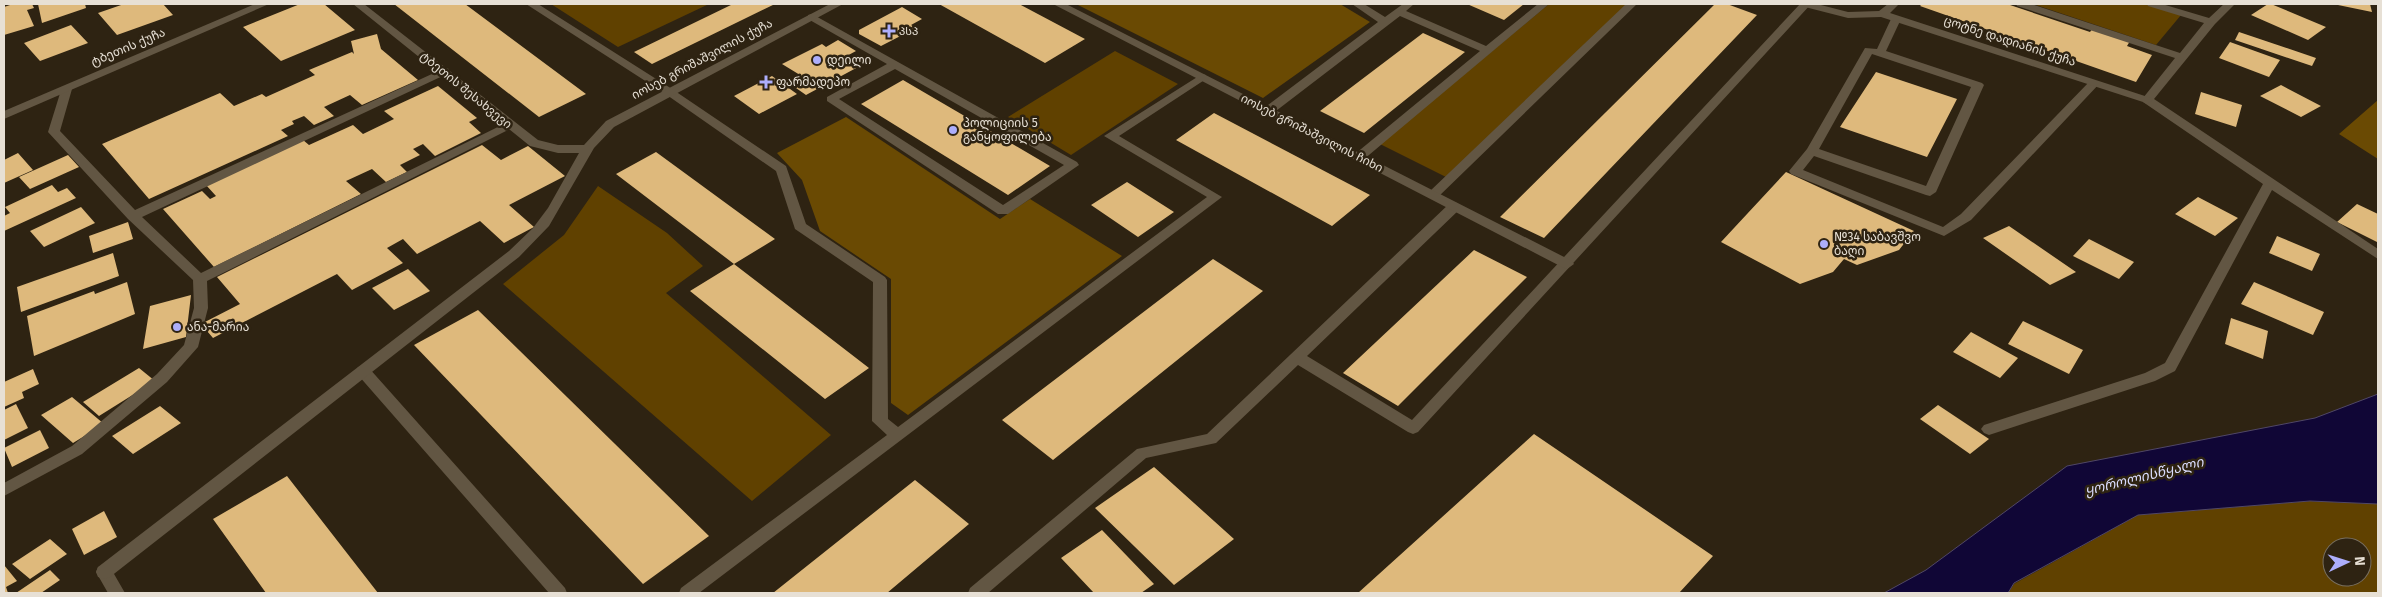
<svg xmlns="http://www.w3.org/2000/svg" width="2382" height="597" viewBox="0 0 2382 597" font-family="'Fira Sans','Noto Sans Georgian',sans-serif">
<rect width="100%" height="100%" fill="#2e2312"/>
<!-- green -->
<path fill="#604100" fill-rule="evenodd" d="M 551,4 L 709,4 L 618,47 Z
M 1549,4 L 1627,4 L 1446,177 L 1380,144 Z
M 2033,4 L 2145,4 L 2181,15 L 2156,45 Z
M 1115,51 L 1178,84 L 1071,155 L 1008,117 Z
M 598,186 L 667,233 L 703,266 L 666,293 L 831,435 L 752,501 L 503,284 L 564,235 Z
M 2310,501 L 2378,504 L 2378,593 L 2008,593 L 2014,584 L 2138,515 ZM 2332,547 L 2362,547 L 2362,577 L 2332,577 Z"/>
<!-- forest -->
<path fill="#6a4a03" d="M 1076,4 L 1340,4 L 1370,22 L 1263,98 Z
M 2378,100 L 2378,159 L 2339,134 Z
M 846,117 L 1000,219 L 1030,199 L 1122,256 L 908,415 L 891,403 L 891,279 L 820,231 L 802,180 L 777,153 Z"/>
<!-- water -->
<path fill="#100636" stroke="#504766" d="M 2378,394 L 2378,504 L 2310,501 L 2138,515 L 2014,583 L 2008,593 L 1884,593 L 1926,570 L 2067,466 L 2315,418 Z"/>
<!-- building -->
<path fill="#deb97c" d="M 13,4 L 32,4 L 34,8 L 27,10 L 34,26 L 4,35 L 4,7 Z
M 38,4 L 85,4 L 86,8 L 42,23 Z
M 124,4 L 163,4 L 173,15 L 117,35 L 98,13 Z
M 300,4 L 324,4 L 355,30 L 281,61 L 243,27 Z
M 394,4 L 465,4 L 586,94 L 539,117 Z
M 733,4 L 775,4 L 652,64 L 634,52 Z
M 939,4 L 1019,4 L 1085,39 L 1045,63 Z
M 1467,4 L 1524,4 L 1504,20 Z
M 1715,4 L 1727,4 L 1757,15 L 1544,238 L 1500,217 Z
M 1922,4 L 2007,4 L 2090,32 L 2093,28 L 2130,41 L 2127,46 L 2152,55 L 2136,82 L 1920,6 Z
M 2268,4 L 2271,4 L 2326,27 L 2308,40 L 2251,15 Z
M 2338,4 L 2370,4 L 2372,12 L 2338,5 Z
M 902,7 L 922,19 L 911,25 L 916,28 L 881,46 L 859,34 L 859,30 Z
M 71,25 L 88,43 L 40,61 L 24,43 Z
M 2239,32 L 2316,58 L 2312,66 L 2235,40 Z
M 1423,33 L 1465,52 L 1364,133 L 1320,111 Z
M 377,34 L 381,49 L 418,80 L 362,105 L 350,95 L 324,107 L 334,116 L 314,125 L 304,116 L 292,121 L 294,124 L 281,130 L 288,136 L 149,199 L 102,144 L 220,93 L 234,106 L 262,94 L 266,97 L 315,75 L 309,70 L 352,52 L 354,54 L 351,41 Z
M 838,40 L 856,51 L 843,58 L 858,67 L 806,95 L 786,81 L 800,75 L 782,64 L 822,44 L 826,47 Z
M 2230,42 L 2280,60 L 2269,77 L 2219,58 Z
M 1876,72 L 1957,99 L 1927,157 L 1840,127 Z
M 772,76 L 797,94 L 759,114 L 734,96 Z
M 903,80 L 1050,166 L 1008,195 L 861,104 Z
M 2281,85 L 2321,106 L 2301,117 L 2260,96 Z
M 438,86 L 477,118 L 469,122 L 481,133 L 435,156 L 423,144 L 413,149 L 420,155 L 400,165 L 407,172 L 386,182 L 372,169 L 346,181 L 361,194 L 214,267 L 163,209 L 202,191 L 210,199 L 216,196 L 206,185 L 303,140 L 309,145 L 353,125 L 363,134 L 394,119 L 384,111 Z
M 2201,92 L 2242,105 L 2236,127 L 2195,114 Z
M 1214,113 L 1370,195 L 1332,226 L 1176,140 Z
M 482,145 L 501,160 L 528,146 L 565,176 L 509,205 L 534,227 L 504,243 L 480,221 L 417,254 L 403,239 L 387,248 L 403,263 L 352,290 L 337,274 L 213,338 L 201,324 L 240,304 L 217,277 Z
M 656,152 L 775,239 L 734,264 L 616,174 Z
M 18,153 L 33,170 L 4,183 L 4,160 Z
M 68,155 L 79,167 L 30,189 L 19,177 Z
M 1786,172 L 1914,231 L 1899,250 L 1857,265 L 1844,259 L 1833,272 L 1800,284 L 1721,242 Z
M 1127,182 L 1174,212 L 1138,237 L 1091,205 Z
M 52,185 L 58,192 L 67,188 L 76,198 L 4,231 L 4,216 L 10,213 L 5,207 Z
M 2198,197 L 2238,218 L 2215,236 L 2175,214 Z
M 2357,204 L 2378,214 L 2377,242 L 2337,222 Z
M 81,207 L 95,223 L 44,247 L 30,231 Z
M 128,222 L 133,239 L 93,253 L 89,236 Z
M 2009,226 L 2076,272 L 2050,285 L 1983,238 Z
M 2277,236 L 2320,254 L 2312,271 L 2269,253 Z
M 2089,239 L 2134,262 L 2119,279 L 2073,256 Z
M 1474,250 L 1527,277 L 1398,406 L 1343,373 Z
M 113,253 L 119,276 L 21,312 L 17,287 Z
M 1213,259 L 1263,291 L 1053,460 L 1002,420 Z
M 734,264 L 869,368 L 825,399 L 690,291 Z
M 408,269 L 430,291 L 394,310 L 372,288 Z
M 127,282 L 135,314 L 34,356 L 27,316 L 94,291 L 95,294 Z
M 2254,282 L 2324,312 L 2313,335 L 2241,304 Z
M 191,295 L 186,337 L 143,349 L 150,306 Z
M 478,310 L 709,536 L 643,584 L 414,345 Z
M 2231,318 L 2268,331 L 2263,359 L 2225,344 Z
M 2023,321 L 2083,350 L 2069,374 L 2008,344 Z
M 1971,332 L 2018,358 L 2000,378 L 1953,352 Z
M 139,368 L 155,381 L 99,416 L 83,402 Z
M 33,369 L 39,384 L 22,392 L 24,398 L 4,407 L 4,382 Z
M 72,397 L 104,424 L 73,443 L 41,415 Z
M 16,404 L 28,428 L 4,440 L 4,410 Z
M 1938,405 L 1989,439 L 1970,454 L 1920,419 Z
M 160,406 L 181,423 L 133,454 L 112,436 Z
M 40,430 L 49,448 L 12,467 L 4,448 Z
M 1534,434 L 1713,556 L 1679,593 L 1358,593 Z
M 1154,467 L 1234,539 L 1174,585 L 1095,508 Z
M 287,476 L 378,593 L 266,593 L 213,519 Z
M 915,480 L 969,524 L 887,593 L 773,593 Z
M 104,511 L 117,537 L 84,555 L 72,529 Z
M 1102,530 L 1154,584 L 1141,593 L 1094,593 L 1061,558 Z
M 50,539 L 67,554 L 30,579 L 12,564 Z
M 4,565 L 17,581 L 6,587 L 8,593 L 4,593 Z
M 50,570 L 60,580 L 41,593 L 16,593 Z"/>
<g fill="none" stroke-linecap="round" stroke-linejoin="round">
<!-- service -->
<path fill="#625643" fill-rule="evenodd" d="M 526,4 L 538,4 L 672,89 L 786,166 L 806,224 L 885,277 L 887,280 L 888,419 L 898,427 L 1207,197 L 1104,136 L 1202,74 L 1206,75 L 1206,79 L 1119,136 L 1222,197 L 699,593 L 679,593 L 681,588 L 887,435 L 872,421 L 873,282 L 795,229 L 776,171 L 664,93 Z
M 1352,4 L 1364,4 L 1385,17 L 1403,4 L 1414,4 L 1406,11 L 1486,46 L 1538,4 L 1549,4 L 1363,160 L 1359,161 L 1353,157 L 1355,154 L 1480,51 L 1400,16 L 1272,114 L 1264,114 L 1262,111 L 1264,108 L 1378,22 Z
M 1626,4 L 1637,4 L 1437,198 L 1429,198 L 1427,195 L 1429,192 Z
M 1800,4 L 1811,4 L 1418,432 L 1413,434 L 1408,432 L 1298,365 L 1216,443 L 1146,458 L 988,593 L 968,593 L 970,588 L 1137,449 L 1207,434 L 1450,203 L 1455,202 L 1461,206 L 1460,209 L 1307,356 L 1412,420 Z
M 2016,4 L 2031,4 L 2180,53 L 2204,23 L 2148,6 L 2147,4 L 2162,4 L 2209,18 L 2224,4 L 2235,4 L 2215,24 L 2154,99 L 2378,249 L 2378,259 L 2272,190 L 2175,371 L 2155,381 L 1989,435 L 1984,433 L 1981,429 L 1984,425 L 2145,373 L 2165,363 L 2263,184 L 2143,102 L 2143,98 L 2175,58 L 2017,6 Z
M 812,14 L 1077,162 L 1079,165 L 1008,214 L 998,214 L 827,101 L 827,97 L 887,64 L 808,19 L 808,15 ZM 895,69 L 1064,165 L 1003,205 L 839,99 Z
M 1896,16 L 1901,19 L 1886,51 L 1982,83 L 1984,85 L 1936,192 L 1930,196 L 1926,195 L 1814,156 L 1803,170 L 1943,227 L 1961,214 L 2090,81 L 2094,80 L 2100,83 L 1971,220 L 1944,236 L 1791,174 L 1789,171 L 1807,149 L 1865,48 L 1877,49 L 1891,19 ZM 1872,54 L 1971,87 L 1926,186 L 1819,149 Z
M 445,68 L 449,69 L 449,73 L 142,217 L 201,273 L 506,123 L 514,123 L 516,126 L 207,281 L 208,308 L 198,347 L 167,382 L 82,454 L 4,496 L 4,483 L 72,446 L 157,374 L 184,345 L 194,308 L 193,280 L 128,219 L 48,132 L 62,87 L 66,86 L 72,89 L 60,131 L 135,210 Z
M 363,366 L 368,367 L 565,588 L 567,593 L 549,593 L 358,375 L 356,371 L 358,367 Z
M 104,565 L 110,567 L 125,593 L 108,593 L 96,572 L 98,567 Z"/>
<!-- minor -->
<path fill="#625643" fill-rule="evenodd" d="M 353,4 L 364,4 L 538,140 L 558,145 L 584,145 L 606,121 L 830,4 L 843,4 L 614,127 L 594,148 L 549,226 L 519,257 L 110,577 L 104,579 L 98,577 L 96,572 L 98,567 L 509,251 L 533,228 L 548,208 L 579,153 L 558,153 L 530,146 Z
M 1053,4 L 1066,4 L 1572,261 L 1574,264 L 1567,269 L 1562,267 Z
M 1800,4 L 1817,4 L 1848,12 L 1879,11 L 1888,4 L 1899,4 L 1890,13 L 2151,98 L 2153,100 L 2147,104 L 2143,102 L 1881,17 L 1848,18 L 1801,6 Z"/>
<!-- tertiary -->
<path fill="#625643" fill-rule="evenodd" d="M 255,4 L 269,4 L 4,119 L 4,111 Z"/>
</g>
<!-- markers -->
<g fill="#adaefb" stroke="#2e2312" stroke-width="2">
<path d="M886.5 23.5h5v5h5v5h-5v5h-5v-5h-5v-5h5z"/>
<circle cx="817" cy="60" r="5"/>
<path d="M763.5 74.5h5v5h5v5h-5v5h-5v-5h-5v-5h5z"/>
<circle cx="953" cy="130" r="5"/>
<circle cx="1824" cy="244" r="5"/>
<circle cx="177" cy="327" r="5"/>
</g>
<g text-anchor="middle" stroke-width="5" stroke-linejoin="round" paint-order="stroke">
<!-- far-poi labels -->
<g font-size="11" fill="#e7e0d5" stroke="#2e2312" text-anchor="start">
<text x="899" y="35">პსპ</text>
</g>
<!-- street labels -->
<g font-size="12" fill="#e7e0d5" stroke="#2e2312">
<text transform="translate(2010 41) rotate(18)" y="4">ცოტნე დადიანის ქუჩა</text>
<text transform="translate(128 47) rotate(-23)" y="4">ტბეთის ქუჩა</text>
<text transform="translate(702 59) rotate(-28)" y="4">იოსებ გრიშაშვილის ქუჩა</text>
<text transform="translate(466 90) rotate(39)" y="4">ტბეთის შესახვევი</text>
<text transform="translate(1312 133) rotate(27)" y="4">იოსებ გრიშაშვილის ჩიხი</text>
</g>
<!-- poi labels -->
<g font-size="12" fill="#e7e0d5" stroke="#2e2312" text-anchor="start">
<text x="827" y="64">დეილი</text>
<text x="776" y="86">ფარმადეპო</text>
<text x="963" y="127">პოლიციის 5<tspan x="963" dy="14">განყოფილება</tspan></text>
<text x="1834" y="241">№34 საბავშვო<tspan x="1834" dy="14">ბაღი</tspan></text>
<text x="187" y="331">ანა-მარია</text>
</g>
<!-- water labels -->
<g font-size="14" font-style="italic" fill="#d9dbfd" stroke="#2e2312">
<text transform="translate(2144 476) rotate(-14)" y="5">ყოროლისწყალი</text>
</g>
</g>
<!-- border -->
<rect width="2382" height="597" fill="none" stroke="#e7e0d5" stroke-width="10"/>
<!-- north arrow -->
<g transform="translate(2347 562) rotate(86)"><circle r="24" fill="#2e2312" stroke="#786f60"/>
<path d="M0-4L9 19L0 12L-9 19Z" fill="#adaefb"/>
<text y="-8" font-size="14" font-weight="bold" text-anchor="middle" fill="#e7e0d5">N</text>
</g>
</svg>
